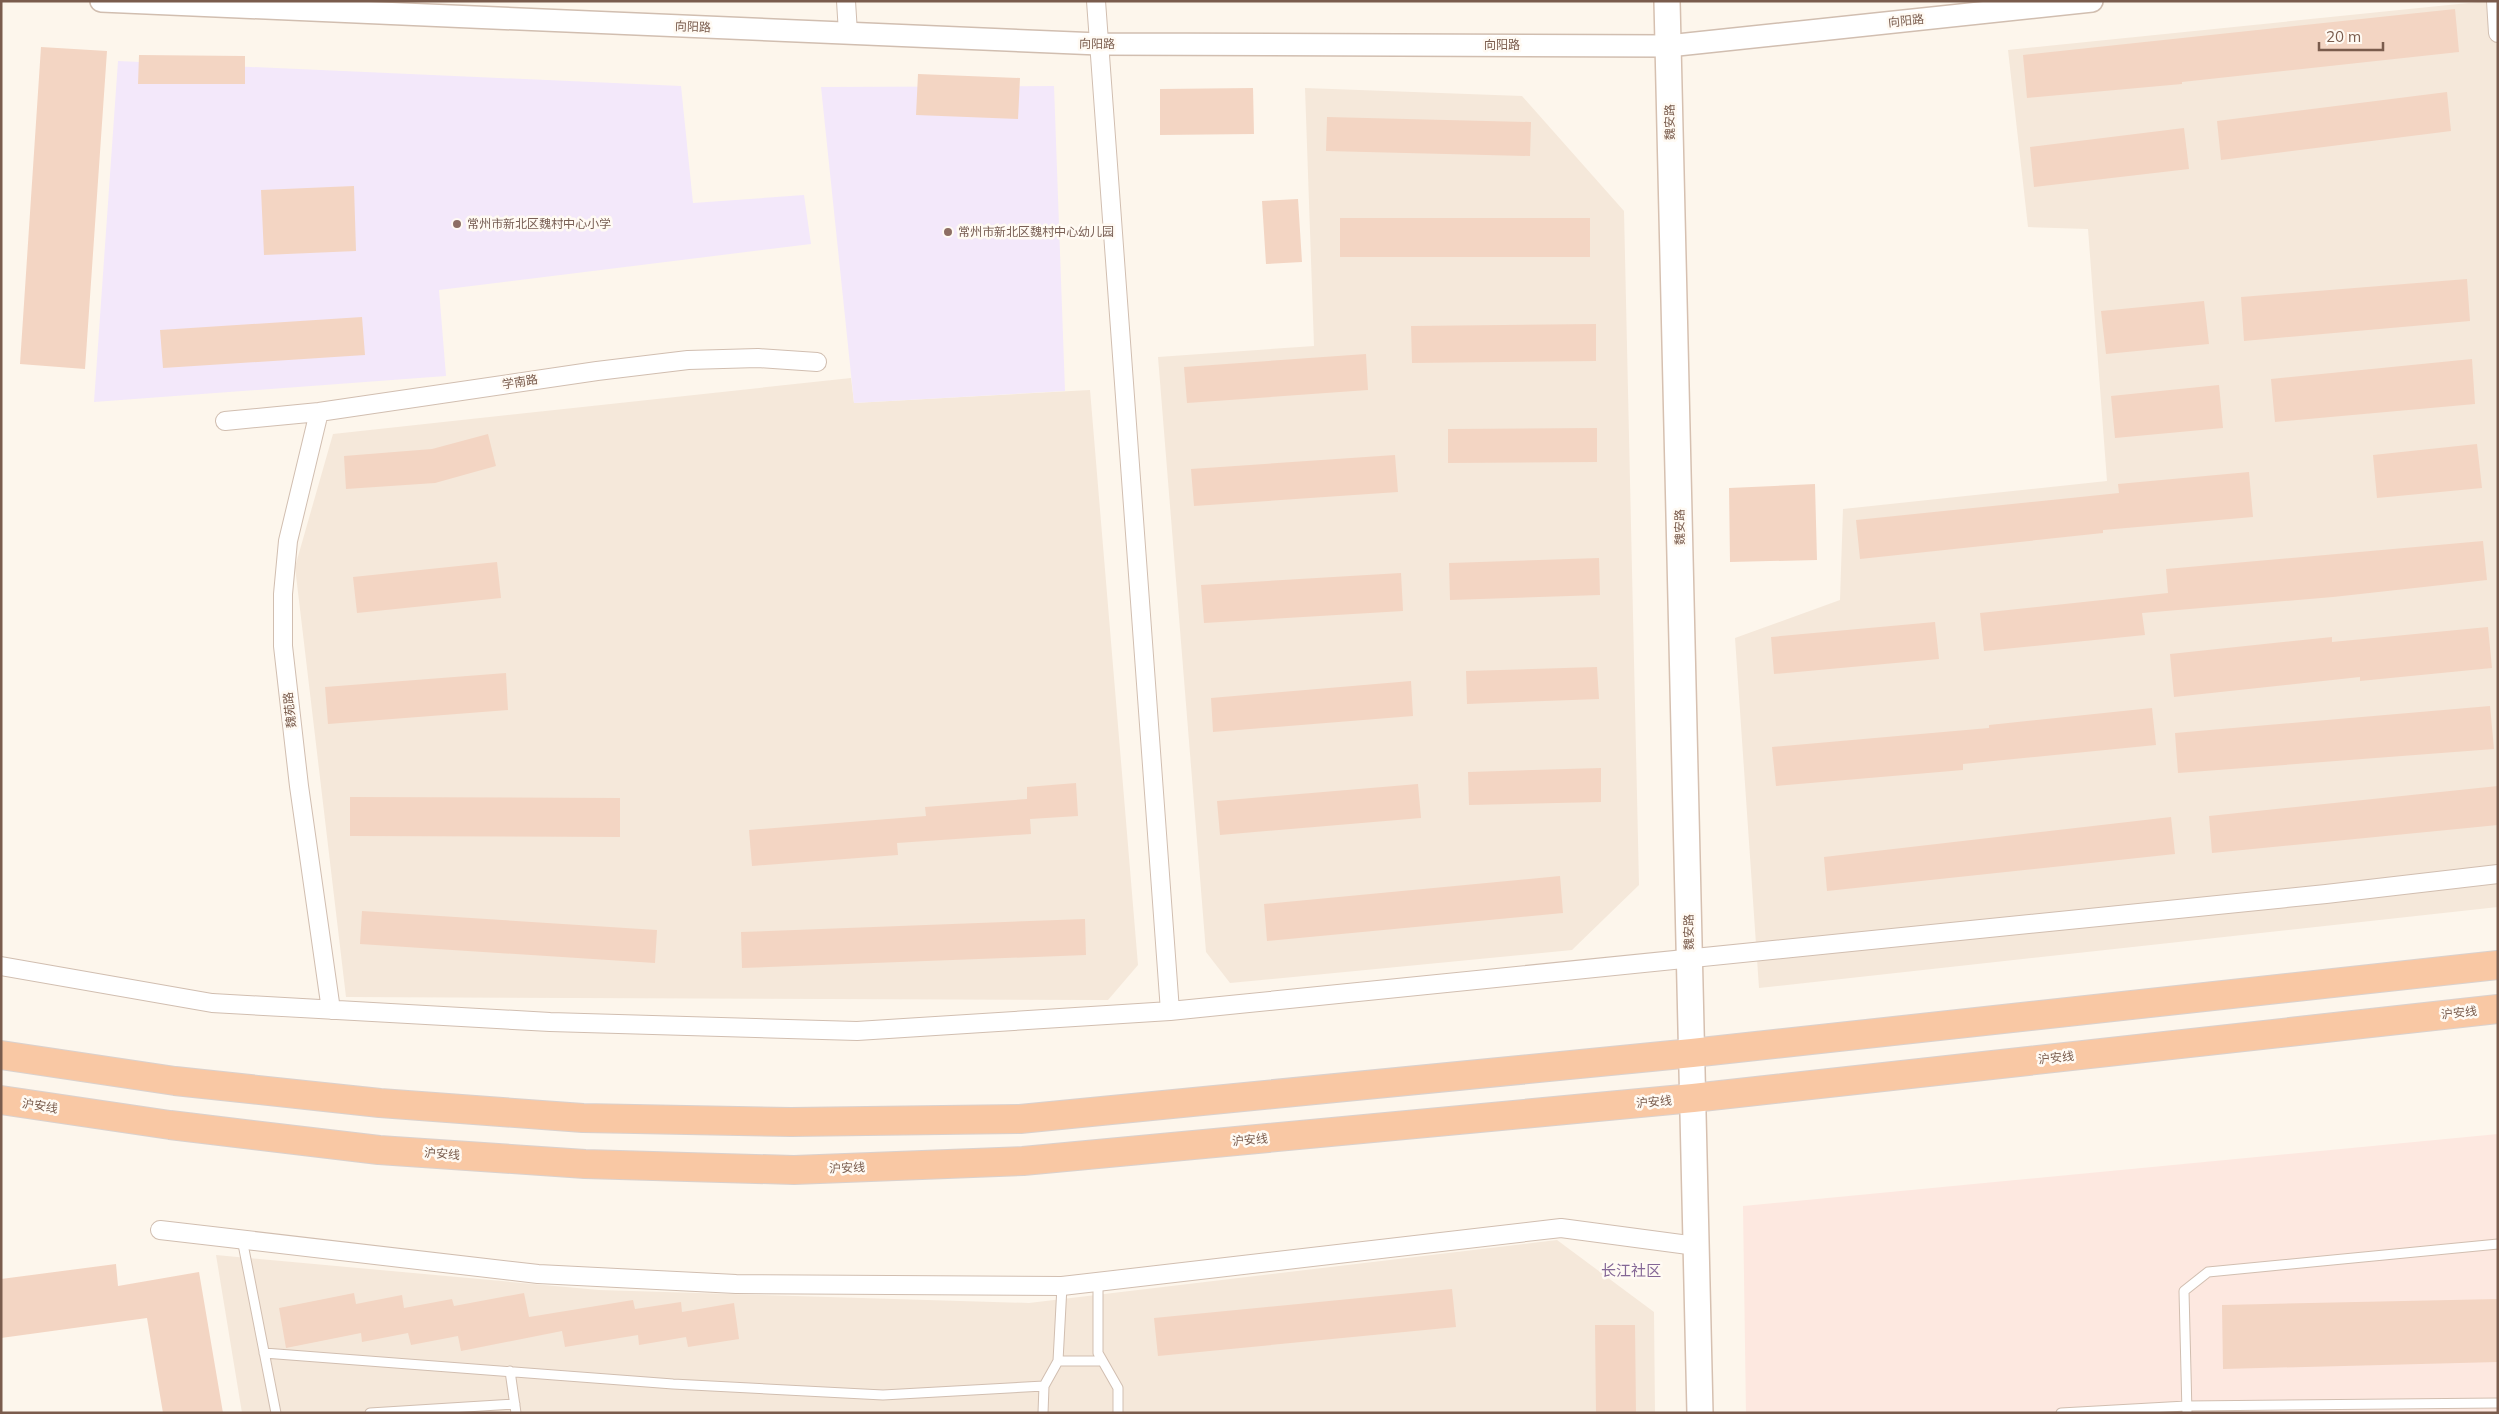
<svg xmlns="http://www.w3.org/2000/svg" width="2499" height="1414" viewBox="0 0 2499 1414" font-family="Mulish,'Noto Sans SC',sans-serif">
<rect width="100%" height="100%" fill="#fdf6ec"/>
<!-- residential -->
<path fill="#f5e8da" d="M 2488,1 L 2498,1 L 2498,907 L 1759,988 L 1735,638 L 1840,600 L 1843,509 L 2107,481 L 2088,229 L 2028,227 L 2008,50 Z
M 1305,88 L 1522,96 L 1624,211 L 1639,885 L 1572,950 L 1230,983 L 1206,952 L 1158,357 L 1314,346 Z
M 851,378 L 854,403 L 1090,390 L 1138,965 L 1108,1000 L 346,997 L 295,567 L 333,434 Z
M 1557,1240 L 1654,1312 L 1655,1413 L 242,1413 L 216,1255 L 599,1290 L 1029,1303 Z"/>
<!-- commercial -->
<path fill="#fde8e0" d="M 2498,1134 L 2498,1413 L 1746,1413 L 1743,1206 Z"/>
<!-- education -->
<path fill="#f3e8fa" d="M 118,61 L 681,86 L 693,203 L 804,195 L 811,244 L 439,290 L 446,376 L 94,402 Z
M 1054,86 L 1065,391 L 854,403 L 821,87 Z"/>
<!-- building -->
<path fill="#f3d5c3" d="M 2455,9 L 2459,52 L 2182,82 L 2182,84 L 2027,98 L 2023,55 Z
M 41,47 L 107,51 L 85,369 L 20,364 Z
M 139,55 L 245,56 L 245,84 L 138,84 Z
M 918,74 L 1020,78 L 1018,119 L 916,115 Z
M 1253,88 L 1254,134 L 1160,135 L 1160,89 Z
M 2447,92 L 2451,131 L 2221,160 L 2217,121 Z
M 1327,117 L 1531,122 L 1530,156 L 1326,151 Z
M 2184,128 L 2189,169 L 2034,187 L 2030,147 Z
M 354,186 L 356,251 L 264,255 L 261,190 Z
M 1298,199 L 1302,262 L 1266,264 L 1262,201 Z
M 1340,218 L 1590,218 L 1590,257 L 1340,257 Z
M 2467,279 L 2470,321 L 2244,341 L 2241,297 Z
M 2204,301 L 2209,344 L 2106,354 L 2101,311 Z
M 362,317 L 365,355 L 163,368 L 160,330 Z
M 1596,324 L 1596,361 L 1412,363 L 1411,326 Z
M 1366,354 L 1368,390 L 1187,403 L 1184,367 Z
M 2472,359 L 2475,404 L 2275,422 L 2271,379 Z
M 2219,385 L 2223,428 L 2115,438 L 2111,396 Z
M 1597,428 L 1597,462 L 1448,463 L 1448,429 Z
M 488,434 L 496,466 L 435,483 L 346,489 L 344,456 L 432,449 Z
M 2477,444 L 2482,488 L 2377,498 L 2373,455 Z
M 1395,455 L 1398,492 L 1194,506 L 1191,469 Z
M 2249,472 L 2253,517 L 2103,530 L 2103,533 L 1860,559 L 1856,520 L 2119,493 L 2118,484 Z
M 1815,484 L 1817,560 L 1730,562 L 1729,488 Z
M 2483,541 L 2487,580 L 2333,597 L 2142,613 L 2145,635 L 1984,651 L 1980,613 L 2168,593 L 2166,569 Z
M 1599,558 L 1600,595 L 1450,600 L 1449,563 Z
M 497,562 L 501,598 L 357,613 L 353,577 Z
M 1401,573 L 1403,611 L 1204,623 L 1201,585 Z
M 1935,622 L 1939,659 L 1774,674 L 1771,637 Z
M 2488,627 L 2492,668 L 2360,681 L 2360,677 L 2174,697 L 2170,654 L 2332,637 L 2332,642 Z
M 1597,667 L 1599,699 L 1467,704 L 1466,671 Z
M 506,673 L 508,710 L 328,724 L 325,687 Z
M 1411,681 L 1413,716 L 1213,732 L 1211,698 Z
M 2490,706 L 2494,749 L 2178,773 L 2175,733 Z
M 2152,708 L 2156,745 L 1963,764 L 1963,770 L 1776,786 L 1772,747 L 1989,728 L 1989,725 Z
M 1601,768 L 1601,802 L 1469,805 L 1468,772 Z
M 1076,783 L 1078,816 L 1030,819 L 1031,834 L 897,843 L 898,855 L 752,866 L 749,830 L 926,816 L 925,807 L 1027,799 L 1027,787 Z
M 1418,784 L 1421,818 L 1220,835 L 1217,801 Z
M 2498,786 L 2498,825 L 2212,853 L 2209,816 Z
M 350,797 L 620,798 L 620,837 L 350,836 Z
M 2171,817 L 2175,854 L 1827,891 L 1824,857 Z
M 1560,876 L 1563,913 L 1267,941 L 1264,904 Z
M 362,911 L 657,930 L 655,963 L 360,944 Z
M 1085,919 L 1086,955 L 742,968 L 741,932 Z
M 116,1264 L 118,1286 L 199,1272 L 223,1413 L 163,1413 L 147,1318 L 1,1338 L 1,1279 Z
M 1452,1289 L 1456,1327 L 1158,1356 L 1154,1318 Z
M 354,1293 L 356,1304 L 402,1295 L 404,1308 L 452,1299 L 454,1306 L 524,1293 L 529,1317 L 633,1300 L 635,1309 L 681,1302 L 682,1312 L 734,1303 L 739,1339 L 688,1347 L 686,1337 L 639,1345 L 638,1335 L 565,1347 L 562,1331 L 461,1351 L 458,1336 L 411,1345 L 408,1333 L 362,1342 L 361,1333 L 286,1348 L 279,1308 Z
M 2498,1299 L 2498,1362 L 2223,1369 L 2222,1305 Z
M 1595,1325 L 1635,1325 L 1636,1413 L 1596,1413 Z"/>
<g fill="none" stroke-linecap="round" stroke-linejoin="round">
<!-- service casing -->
<g stroke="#d1beb0" stroke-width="11">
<path id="service" d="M 242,1239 L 276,1413
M 1098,1283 L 1098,1353 L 1118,1388 L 1118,1413
M 264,1353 L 673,1384 L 883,1395 L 1044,1386
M 1058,1361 L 1102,1361
M 510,1371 L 516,1413
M 370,1413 L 515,1404
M 1043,1413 L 1044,1386 L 1058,1361 L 1062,1286
M 2061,1413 L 2186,1406 L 2498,1403
M 2187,1413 L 2184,1291 L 2208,1272 L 2498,1244"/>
</g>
<!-- minor casing -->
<g stroke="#d1beb0" stroke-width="20">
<path id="minor" d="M 846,1 L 848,33
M 1096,1 L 1170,1011
M 2496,1 L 2498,33
M 319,412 L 288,541 L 283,594 L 283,646 L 299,786 L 331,1010
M 225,421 L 319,412 L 597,371 L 688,360 L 758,358 L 817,362
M 1,966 L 212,1003 L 550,1022 L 857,1031 L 1170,1011 L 2326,894 L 2498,874
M 160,1230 L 538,1274 L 736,1284 L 1062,1286 L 1561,1228 L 1696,1246"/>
</g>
<!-- tertiary casing -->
<g stroke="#d1beb0" stroke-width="24">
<path id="tertiary" d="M 101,1 L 1099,44 L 1668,46 L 2092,1"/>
</g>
<!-- secondary casing -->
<g stroke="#d6c0b0" stroke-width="28">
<path id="secondary" d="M 1667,1 L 1700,1413"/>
</g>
<!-- trunk casing -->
<g stroke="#dad1cd" stroke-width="30">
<path id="trunk" d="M 1,1055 L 175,1081 L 380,1103 L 583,1118 L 791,1122 L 1020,1119 L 1692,1053 L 2498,965
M 1,1100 L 170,1125 L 379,1150 L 585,1164 L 794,1170 L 1023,1161 L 1693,1098 L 2498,1009"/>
</g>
<!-- service -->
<use href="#service" stroke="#fff" stroke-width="9"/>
<!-- minor -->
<use href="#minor" stroke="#fff" stroke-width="18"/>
<!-- tertiary -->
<use href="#tertiary" stroke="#fff" stroke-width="21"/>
<!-- secondary -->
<use href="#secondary" stroke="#fff" stroke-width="25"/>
<!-- trunk -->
<use href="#trunk" stroke="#f9c8a4" stroke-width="28"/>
</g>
<!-- markers -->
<g fill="#8d6e63" stroke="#fffaf3" stroke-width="2">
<circle cx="457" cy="224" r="5"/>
<circle cx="948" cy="232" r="5"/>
</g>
<g text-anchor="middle" stroke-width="5" stroke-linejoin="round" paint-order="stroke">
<!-- street labels -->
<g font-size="12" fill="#7a5c4d" stroke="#fffaf3">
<text transform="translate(1906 21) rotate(-6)" y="4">向阳路</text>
<text transform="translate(693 27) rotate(2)" y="4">向阳路</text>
<text transform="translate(1097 44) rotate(1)" y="4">向阳路</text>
<text x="1502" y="49">向阳路</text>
<text transform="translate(1670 122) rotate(-91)" y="4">魏安路</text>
<text transform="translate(520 382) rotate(-9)" y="4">学南路</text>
<text transform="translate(1680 527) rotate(-91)" y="4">魏安路</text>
<text transform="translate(290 710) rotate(-96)" y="4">魏苑路</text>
<text transform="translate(1689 932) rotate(-91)" y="4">魏安路</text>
<text transform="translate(2459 1013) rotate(-6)" y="4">沪安线</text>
<text transform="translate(2056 1058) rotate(-6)" y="4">沪安线</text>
<text transform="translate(1654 1102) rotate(-5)" y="4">沪安线</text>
<text transform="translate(40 1106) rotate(9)" y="4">沪安线</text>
<text transform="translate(1250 1140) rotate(-5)" y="4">沪安线</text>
<text transform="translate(442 1154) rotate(4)" y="4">沪安线</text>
<text transform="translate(847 1168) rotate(-2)" y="4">沪安线</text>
</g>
<!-- education labels -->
<g font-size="12" fill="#785e54" stroke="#fffaf3" text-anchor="start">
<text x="467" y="228">常州市新北区魏村中心小学</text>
<text x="958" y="236">常州市新北区魏村中心幼儿园</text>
</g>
<!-- quarter labels -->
<g font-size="15" fill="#846695" stroke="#fffaf3">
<text x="1631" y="1276">长江社区</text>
</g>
</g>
<!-- border -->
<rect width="2499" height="1414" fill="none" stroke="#7a5c4d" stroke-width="5"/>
<!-- scale -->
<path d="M2319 42v8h64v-8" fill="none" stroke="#7a5c4d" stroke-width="2.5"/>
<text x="2326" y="42" font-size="15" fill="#7a5c4d" stroke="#fffaf3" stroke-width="4" paint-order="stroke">20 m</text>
</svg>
